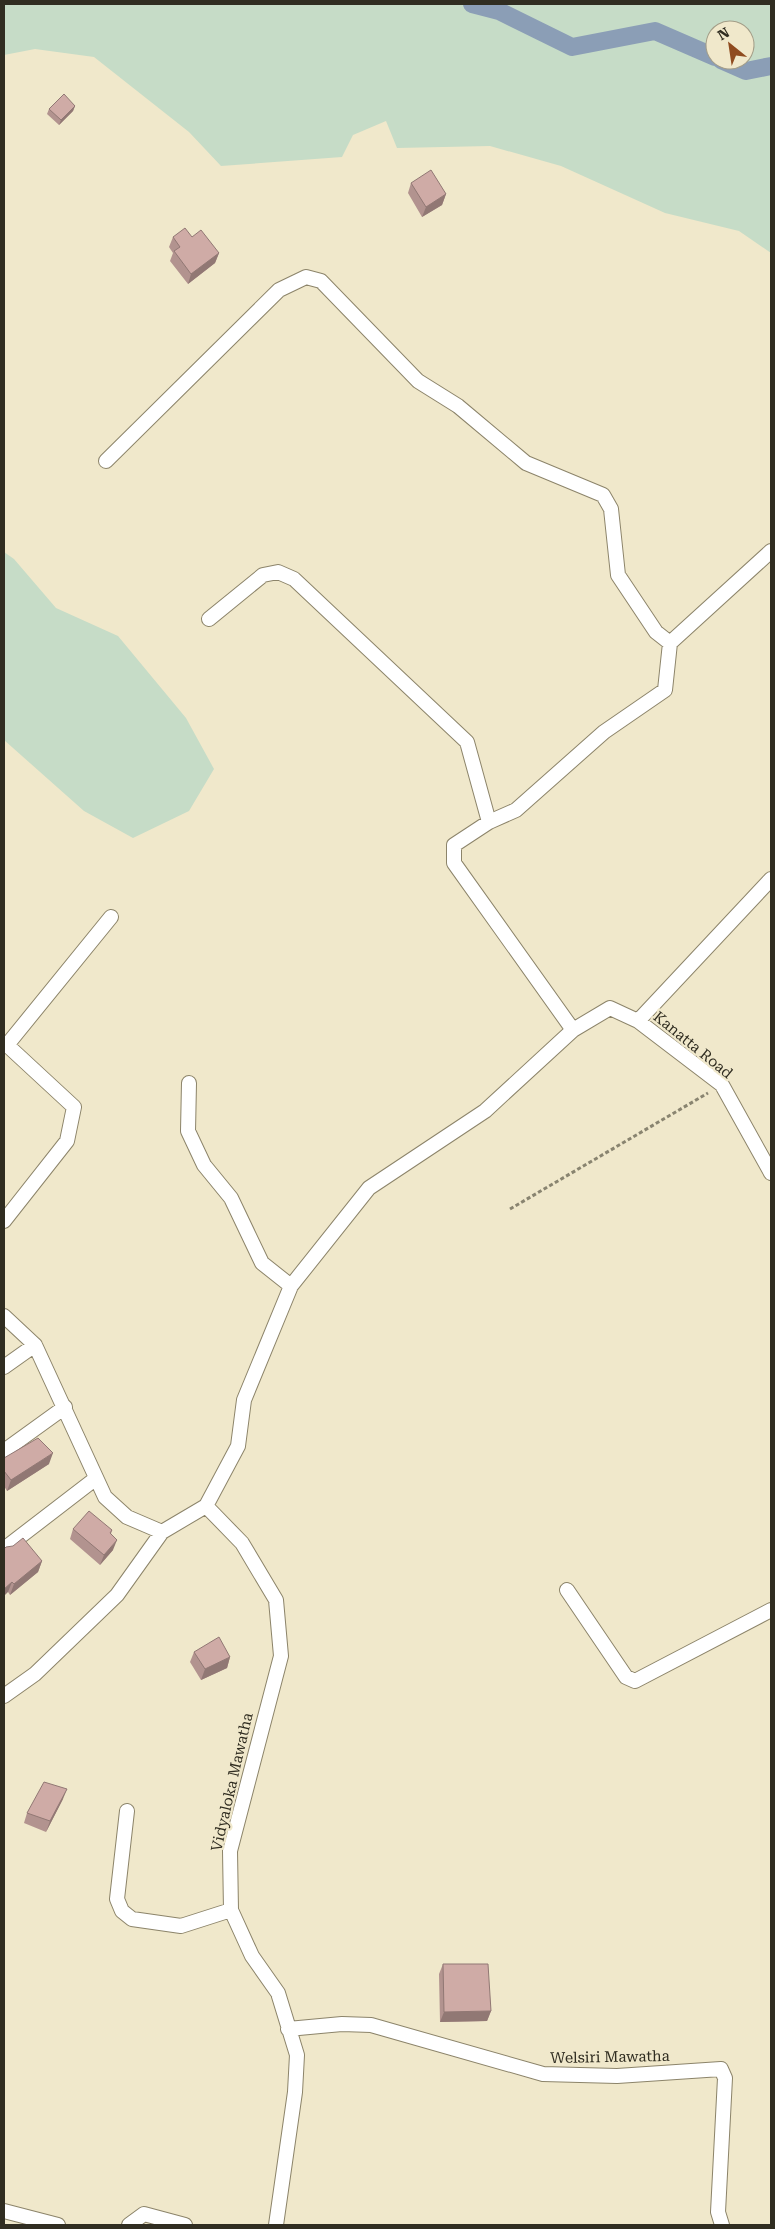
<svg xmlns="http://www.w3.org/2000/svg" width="775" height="2229" viewBox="0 0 775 2229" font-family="'Roboto Serif',serif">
<rect width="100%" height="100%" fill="#f0e8cb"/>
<!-- green -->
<path fill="#c6dcc7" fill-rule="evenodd" d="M 4,4 L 771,4 L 771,253 L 739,231 L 665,213 L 561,166 L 490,146 L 397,148 L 386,121 L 353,135 L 342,157 L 221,166 L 189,132 L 94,57 L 35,49 L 4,55 ZM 715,30 L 745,30 L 745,60 L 715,60 Z
M 4,552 L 14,559 L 56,608 L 118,636 L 186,718 L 214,769 L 189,811 L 133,838 L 84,811 L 4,740 Z"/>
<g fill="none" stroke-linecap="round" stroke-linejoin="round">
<!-- canal -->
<path stroke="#8b9eb6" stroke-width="18" d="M 472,4 L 499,11 L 572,47 L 655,31 L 715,57
M 721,60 L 746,71 L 771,66"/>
<!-- street casing -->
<g stroke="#8c846a" stroke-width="16">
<path id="street" d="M 106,461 L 279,290 L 306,277 L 321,281 L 418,381 L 458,406 L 526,463 L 603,495 L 611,509 L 618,575 L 656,632 L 670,643
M 209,619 L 263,575 L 278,572 L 294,579 L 467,742 L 489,822 L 516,810 L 604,732 L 665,690 L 670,643 L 771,551
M 489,822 L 454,845 L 454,863 L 573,1030
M 638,1021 L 771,879
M 189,1083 L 188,1131 L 204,1165 L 231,1198 L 262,1263 L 291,1286
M 4,1221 L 67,1141 L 74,1107 L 7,1045 L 111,917
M 4,1316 L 35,1345 L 105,1497 L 127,1517 L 162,1532 L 206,1506 L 238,1446 L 244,1400 L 291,1286 L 369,1188 L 485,1111 L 573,1030 L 610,1008 L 638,1021 L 722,1085 L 771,1173
M 4,1367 L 35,1345
M 4,1451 L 65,1407
M 206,1506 L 242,1543 L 276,1600 L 281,1656 L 230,1851 L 231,1910 L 252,1956 L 278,1993 L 297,2055 L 295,2092 L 276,2225
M 4,1549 L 95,1479
M 567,1590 L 626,1677 L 635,1681 L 771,1610
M 4,1696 L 35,1674 L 117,1595 L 162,1532
M 127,1811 L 117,1899 L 122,1911 L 132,1919 L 181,1926 L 231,1910
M 288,2029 L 342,2024 L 371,2025 L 543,2074 L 617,2076 L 721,2069 L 725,2078 L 718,2212 L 722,2225
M 4,2211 L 58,2225
M 129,2225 L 144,2214 L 185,2225"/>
</g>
<!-- path -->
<path stroke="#898470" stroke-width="3" stroke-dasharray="4 2.5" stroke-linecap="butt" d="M 510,1209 L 708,1093"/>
<!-- street -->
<use href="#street" stroke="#fff" stroke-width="14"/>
</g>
<!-- wall -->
<path fill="#b2938f" d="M 75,106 L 73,111 L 59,125 L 47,114 L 49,109 Z
M 411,183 L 446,194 L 442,205 L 422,217 L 408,193 Z
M 173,237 L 192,237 L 219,253 L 215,263 L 188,284 L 170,261 L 173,253 L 169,247 Z
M 4,1458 L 49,1464 L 7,1491 L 4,1486 Z
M 73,1529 L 112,1530 L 111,1534 L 113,1550 L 100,1565 L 70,1539 Z
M 4,1549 L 42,1561 L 38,1572 L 10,1595 L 8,1592 Z
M 194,1652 L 230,1657 L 227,1668 L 201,1680 L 190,1662 Z
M 63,1799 L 46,1832 L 24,1823 L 27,1813 Z
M 443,1964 L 491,2011 L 487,2021 L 440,2022 L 439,1974 Z"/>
<!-- shaded-wall -->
<path fill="#917874" d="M 75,106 L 73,111 L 59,125 L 61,120 Z
M 446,194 L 442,205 L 422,217 L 426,207 Z
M 219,253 L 215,263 L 188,284 L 191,274 Z
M 53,1453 L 49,1464 L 7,1491 L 11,1480 Z
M 117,1540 L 113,1550 L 100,1565 L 104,1555 Z
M 42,1561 L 38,1572 L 10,1595 L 14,1584 Z
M 12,1582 L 8,1592 L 4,1596 L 4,1589 Z
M 230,1657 L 227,1668 L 201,1680 L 205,1669 Z
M 67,1789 L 63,1799 L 46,1832 L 50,1821 Z
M 491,2011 L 487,2021 L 440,2022 L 444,2012 Z"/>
<!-- building -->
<path fill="#cfaba6" stroke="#917874" d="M 64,94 L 75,106 L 61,120 L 49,109 Z
M 431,170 L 446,194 L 426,207 L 411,183 Z
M 185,228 L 192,237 L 201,230 L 219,253 L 191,274 L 174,251 L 180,247 L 173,237 Z
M 38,1438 L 53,1453 L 11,1480 L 4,1471 L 4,1458 Z
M 89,1511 L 112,1530 L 110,1533 L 117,1540 L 104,1555 L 73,1529 Z
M 23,1538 L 42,1561 L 14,1584 L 12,1582 L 4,1589 L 4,1549 L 6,1547 L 13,1546 Z
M 219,1637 L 230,1657 L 205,1669 L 194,1652 Z
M 44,1782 L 67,1789 L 50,1821 L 27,1813 Z
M 443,1964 L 488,1964 L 491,2011 L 444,2012 Z"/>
<g text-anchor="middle" stroke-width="4.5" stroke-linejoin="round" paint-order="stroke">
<!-- street labels -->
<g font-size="15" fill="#302d21" stroke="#f0e8cb">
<text transform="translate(693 1045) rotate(39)" y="5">Kanatta Road</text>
<text transform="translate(232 1782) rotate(-77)" y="5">Vidyaloka Mawatha</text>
<text transform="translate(610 2057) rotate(-1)" y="5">Welsiri Mawatha</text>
</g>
</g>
<!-- border -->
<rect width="775" height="2229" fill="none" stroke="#302d21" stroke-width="10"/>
<!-- north arrow -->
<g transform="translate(730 45) rotate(330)"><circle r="24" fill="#f0e8cb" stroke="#a39d87"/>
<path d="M0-4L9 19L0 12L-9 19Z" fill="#8f4b1f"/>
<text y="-8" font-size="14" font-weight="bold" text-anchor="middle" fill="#302d21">N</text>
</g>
</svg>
